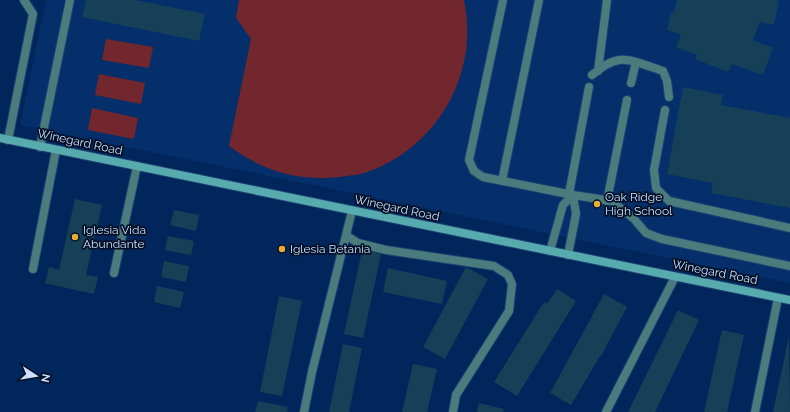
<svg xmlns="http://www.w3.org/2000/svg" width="790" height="412" viewBox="0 0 790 412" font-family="Raleway,sans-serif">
<rect width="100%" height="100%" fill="#01265b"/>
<!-- built -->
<path fill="#042f6a" d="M 46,0 L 790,0 L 790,283 L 20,125 Z"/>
<!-- green -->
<path fill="#72262d" d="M 239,0 L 464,0 C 480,74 436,150 364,173 C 358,175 352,175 346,176 C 302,183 264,172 229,146 L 251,39 L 236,18 Z
M 106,39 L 153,47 L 149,68 L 102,60 Z
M 99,74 L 145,83 L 141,104 L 95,95 Z
M 92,108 L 138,118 L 134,139 L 88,130 Z"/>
<!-- building -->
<path fill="#164058" d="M 86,0 L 135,0 L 205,14 L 199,41 L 82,17 Z
M 677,0 L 779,0 L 774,25 L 760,22 L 753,40 L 773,48 L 763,75 L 732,64 L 728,72 L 695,59 L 697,55 L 676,47 L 681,35 L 667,30 L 671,13 L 674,13 Z
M 683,87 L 723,95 L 721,105 L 790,118 L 790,208 L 711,193 L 713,183 L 667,174 Z
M 75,199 L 102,205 L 86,275 L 98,277 L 94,294 L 45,283 L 49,267 L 59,270 Z
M 174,210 L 199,215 L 196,231 L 170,225 Z
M 168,236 L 194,241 L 191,255 L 165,250 Z
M 363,246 L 382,250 L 363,338 L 344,334 Z
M 164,261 L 189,266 L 186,282 L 161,277 Z
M 466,267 L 488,279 L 445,359 L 423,347 Z
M 388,268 L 447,281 L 442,304 L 383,292 Z
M 157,286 L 184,292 L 180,308 L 154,302 Z
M 557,289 L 576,301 L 517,396 L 494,382 L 544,302 L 547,304 Z
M 604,294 L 627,307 L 601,356 L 600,356 L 571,405 L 550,393 Z
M 279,296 L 302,301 L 282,396 L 260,392 Z
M 678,310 L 699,320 L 655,412 L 628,412 Z
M 722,330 L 744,335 L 727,412 L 704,412 Z
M 789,336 L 790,412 L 773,412 Z
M 343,344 L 362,348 L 349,412 L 329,412 Z
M 413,364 L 437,369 L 427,412 L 402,412 Z
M 258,401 L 288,407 L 287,412 L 255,412 Z
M 479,403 L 504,409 L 503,412 L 477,412 Z"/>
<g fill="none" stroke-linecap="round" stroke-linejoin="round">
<!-- lane casing -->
<g stroke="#1e4071" stroke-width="10">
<path id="lane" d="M 503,0 L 469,160 L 474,171 L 483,177 L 573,195 L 612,201 L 634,219 L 646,233 L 662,239 L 790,266
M 598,71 L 607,0
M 592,75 C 600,69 609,61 620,60 C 630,58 653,68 663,71 L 667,81 L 669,97
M 631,83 L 636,62
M 665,110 L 654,170 L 656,188 L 669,201 L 790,228
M 8,140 L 33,14 L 24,0
M 40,147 L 70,0
M 502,181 L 539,0
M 569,194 L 589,87
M 607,201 L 627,100
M 550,251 L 563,205 L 573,195
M 568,255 L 576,214 L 573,195
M 33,269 L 56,150
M 114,273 L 137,166"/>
</g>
<!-- street casing -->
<g stroke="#1e4071" stroke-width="10">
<path id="street" d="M 347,236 L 358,243 L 386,250 L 494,266 L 508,275 L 512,284 L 509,311 L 456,395 L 453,412
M 304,412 L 312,372 L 352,211
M 606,412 L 675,277
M 755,412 L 778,298"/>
</g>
<!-- secondary casing -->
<g stroke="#1e4071" stroke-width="10">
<path id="secondary" d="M 0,138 L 790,300"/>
</g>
<!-- lane -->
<use href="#lane" stroke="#4a7c7e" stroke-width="8"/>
<!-- street -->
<use href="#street" stroke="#4a7c7e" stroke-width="8"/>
<!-- secondary -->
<use href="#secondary" stroke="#57abae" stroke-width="8"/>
</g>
<!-- markers -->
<g fill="#e9ab38" stroke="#031128" stroke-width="1.5">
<circle cx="597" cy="204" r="4"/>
<circle cx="75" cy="237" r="4"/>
<circle cx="282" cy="249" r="4"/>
</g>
<g text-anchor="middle" stroke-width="3.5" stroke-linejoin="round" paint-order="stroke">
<!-- street labels -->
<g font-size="12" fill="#cddff9" stroke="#031128">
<text transform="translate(80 142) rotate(12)" y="4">Winegard Road</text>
<text transform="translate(397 208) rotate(12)" y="4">Winegard Road</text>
<text transform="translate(715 272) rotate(11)" y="4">Winegard Road</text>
</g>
<!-- poi labels -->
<g font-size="12" fill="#cddff9" stroke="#031128" text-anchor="start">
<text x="605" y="201">Oak Ridge<tspan x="605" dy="14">High School</tspan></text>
<text x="83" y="234">Iglesia Vida<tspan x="83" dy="14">Abundante</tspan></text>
<text x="290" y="253">Iglesia Betania</text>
</g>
</g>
<!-- north arrow -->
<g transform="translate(36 376) rotate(102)" stroke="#031128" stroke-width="3" paint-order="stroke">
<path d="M0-3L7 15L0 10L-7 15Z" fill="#cddff9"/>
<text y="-6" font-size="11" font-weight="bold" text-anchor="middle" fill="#cddff9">N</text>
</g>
</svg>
